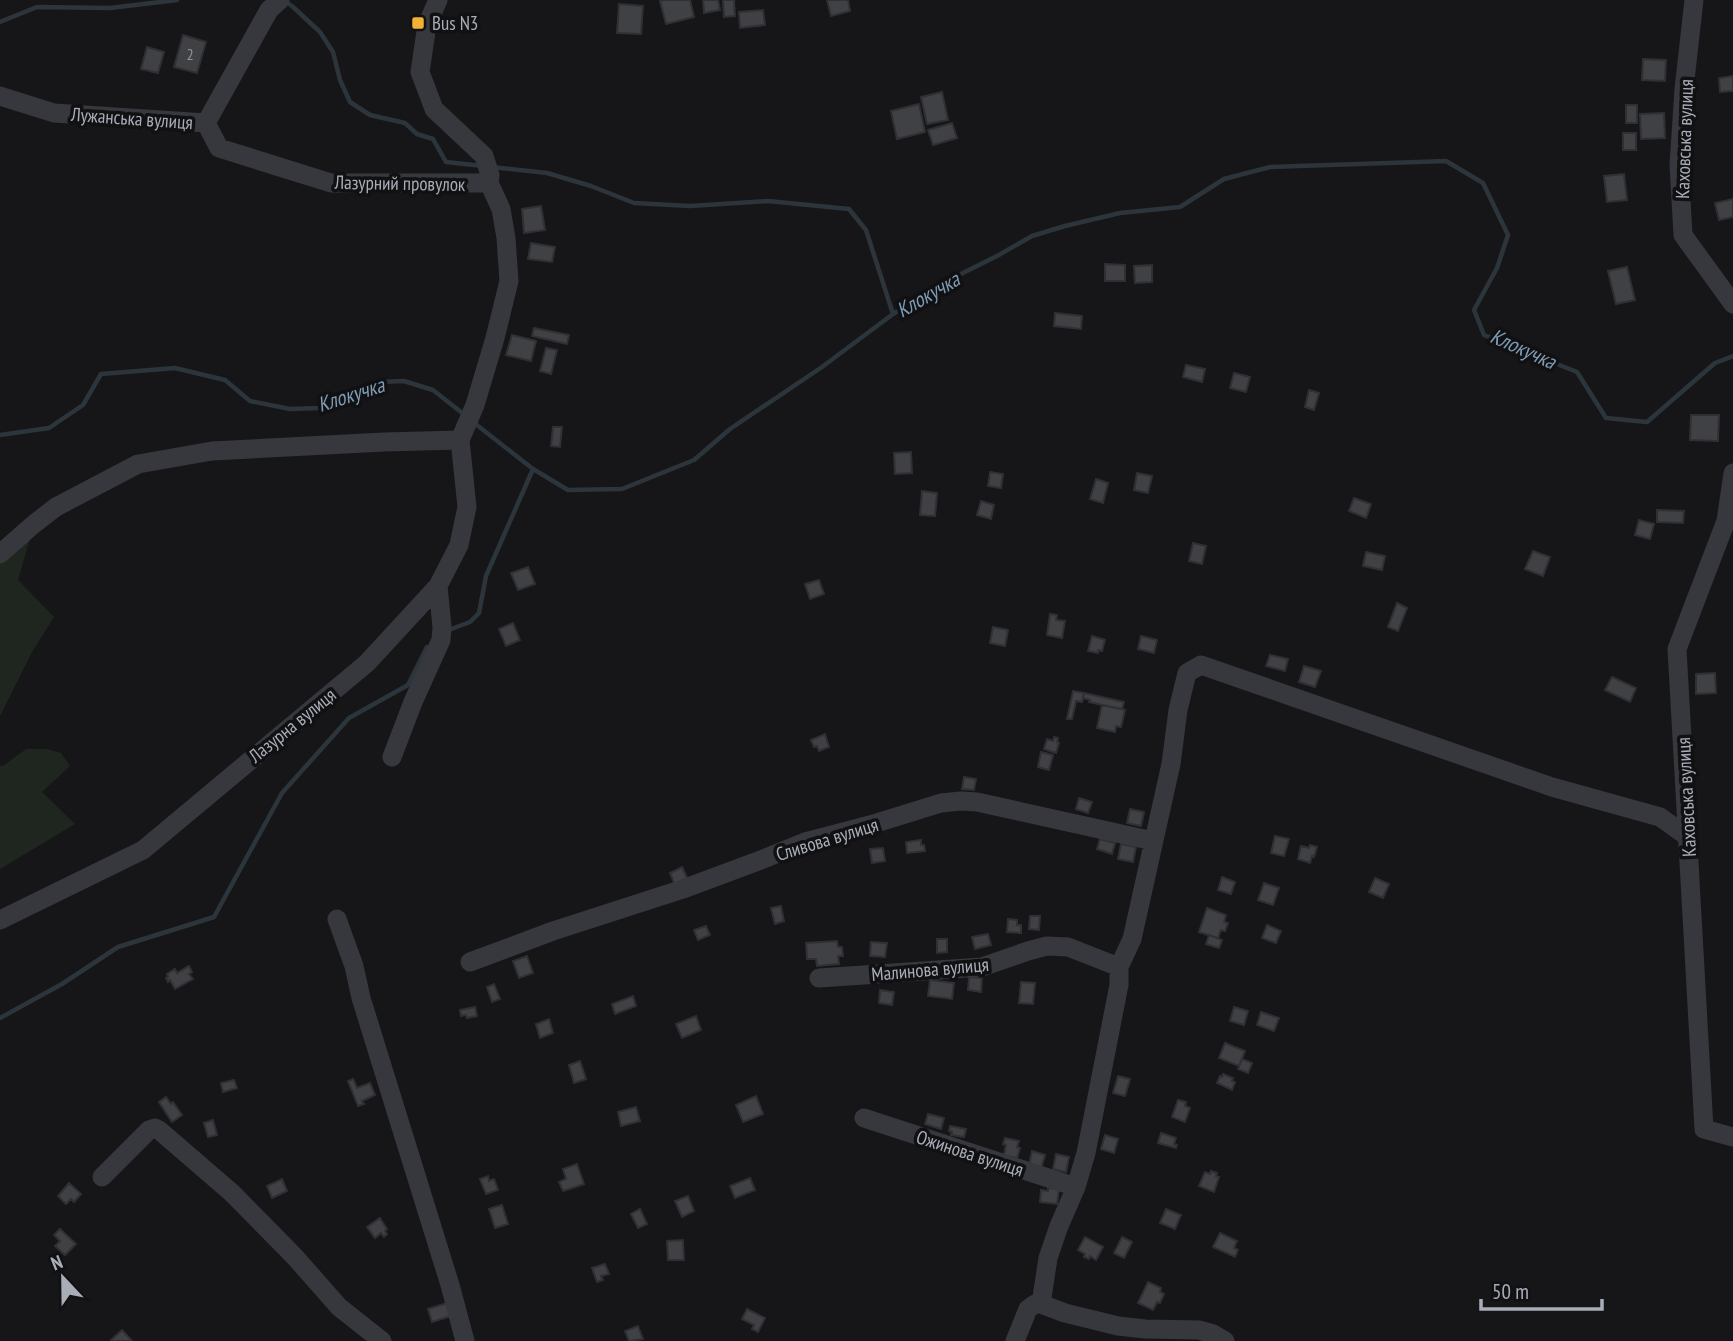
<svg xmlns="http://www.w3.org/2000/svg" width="1733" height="1341" viewBox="0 0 1733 1341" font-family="'PT Sans Narrow',sans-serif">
<rect width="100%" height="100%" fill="#161618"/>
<!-- green -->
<path fill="#1e261f" d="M 20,523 L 31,535 L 18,580 L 54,617 L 32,652 L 0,716 L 0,545 Z
M 26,749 L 47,749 L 61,753 L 70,766 L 42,792 L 75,824 L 0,869 L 0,766 L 3,766 Z"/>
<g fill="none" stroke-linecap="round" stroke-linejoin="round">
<!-- stream -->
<path stroke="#2c353c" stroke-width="4.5" d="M 286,2 L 292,6 L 320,32 L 333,52 L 340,80 L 350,102 L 370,115 L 405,123 L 417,134 L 433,139 L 446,162 L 483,166
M 0,22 L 37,7 L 110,8 L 177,0
M 492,167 L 547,173 L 591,186 L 634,203 L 690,206 L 768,201 L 849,209 L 866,230 L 893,314
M 473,422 L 533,469 L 568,490 L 622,489 L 694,460 L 730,429 L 822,367 L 893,314 L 951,279 L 997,256 L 1032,236 L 1065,226 L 1120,213 L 1180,207 L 1224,179 L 1270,167 L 1446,161 L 1483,183 L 1508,235 L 1497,268 L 1474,310 L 1484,335 L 1577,372 L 1606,418 L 1647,422 L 1715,363 L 1733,356
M 0,435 L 49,428 L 83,405 L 101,374 L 175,368 L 225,380 L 250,401 L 290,409 L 319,408 L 378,382 L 404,381 L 433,390 L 466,416
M 446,631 L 470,622 L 479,613 L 486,576 L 533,469
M 0,1018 L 62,984 L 118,947 L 214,917 L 282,793 L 349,718 L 408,685 L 427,647"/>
</g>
<!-- building -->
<path fill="#404145" stroke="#303034" stroke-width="2" d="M 664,0 L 690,0 L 694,17 L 666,24 L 660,1 Z
M 703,0 L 718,0 L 720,10 L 704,13 Z
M 723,0 L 734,0 L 735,16 L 724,17 Z
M 827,0 L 848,0 L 850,11 L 831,16 Z
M 619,4 L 643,6 L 641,34 L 617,33 Z
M 763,10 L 765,25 L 740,28 L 739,12 Z
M 183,35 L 206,42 L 197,73 L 174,67 Z
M 147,47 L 164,52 L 158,73 L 141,69 Z
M 1643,59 L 1666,60 L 1665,81 L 1642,80 Z
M 1733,76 L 1733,91 L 1720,92 L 1719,78 Z
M 942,92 L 948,120 L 927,124 L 921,97 Z
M 919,104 L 925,132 L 897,139 L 891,111 Z
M 1626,105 L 1637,105 L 1637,123 L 1626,123 Z
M 1664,113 L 1665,138 L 1641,139 L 1640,114 Z
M 952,123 L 957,138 L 933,145 L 928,130 Z
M 1623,133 L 1636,133 L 1636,150 L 1623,150 Z
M 1624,174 L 1627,200 L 1607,202 L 1604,176 Z
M 1733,199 L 1733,217 L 1719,220 L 1715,203 Z
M 541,206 L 545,230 L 524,233 L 522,209 Z
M 531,243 L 555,247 L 552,262 L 528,259 Z
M 1105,264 L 1125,265 L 1125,281 L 1105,281 Z
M 1152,265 L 1152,282 L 1135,283 L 1134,266 Z
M 1627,267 L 1635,300 L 1616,304 L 1608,271 Z
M 1055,313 L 1082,316 L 1081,329 L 1054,326 Z
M 534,328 L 569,335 L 567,344 L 532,336 Z
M 512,335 L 536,341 L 531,361 L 506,355 Z
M 546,348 L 557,350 L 551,374 L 540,371 Z
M 1186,365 L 1205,369 L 1202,382 L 1183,377 Z
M 1234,373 L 1250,377 L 1246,392 L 1230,388 Z
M 1309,390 L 1319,393 L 1314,410 L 1305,407 Z
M 1691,415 L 1719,415 L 1718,441 L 1690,440 Z
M 553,427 L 562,427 L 560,447 L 551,446 Z
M 911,452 L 912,473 L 895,474 L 894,453 Z
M 990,472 L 1003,474 L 1001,488 L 988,486 Z
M 1137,473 L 1152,476 L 1148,493 L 1134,490 Z
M 1096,479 L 1108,483 L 1103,503 L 1090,499 Z
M 922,491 L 937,493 L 935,516 L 920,515 Z
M 1354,498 L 1371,504 L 1366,518 L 1349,511 Z
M 981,501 L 994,505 L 991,519 L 977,515 Z
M 1657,510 L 1684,511 L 1683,523 L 1657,522 Z
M 1639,520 L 1654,524 L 1650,539 L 1635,535 Z
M 1193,543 L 1206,546 L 1202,564 L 1189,561 Z
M 1533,551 L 1550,557 L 1543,576 L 1525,569 Z
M 1366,552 L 1385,556 L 1382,570 L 1363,566 Z
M 528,567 L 535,584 L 518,590 L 511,573 Z
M 819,580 L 824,594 L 810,599 L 805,584 Z
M 1397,603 L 1407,608 L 1398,631 L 1388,627 Z
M 1050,614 L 1057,615 L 1056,620 L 1065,621 L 1062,638 L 1047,635 Z
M 513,623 L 520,640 L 506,646 L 499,629 Z
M 993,627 L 1008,630 L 1005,646 L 990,643 Z
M 1092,636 L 1105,640 L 1102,651 L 1098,650 L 1098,653 L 1088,651 Z
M 1141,636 L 1157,640 L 1154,653 L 1138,649 Z
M 1270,655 L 1288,659 L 1285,671 L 1266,666 Z
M 1304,666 L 1321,671 L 1315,687 L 1299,682 Z
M 1715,673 L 1716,693 L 1696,694 L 1696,674 Z
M 1612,677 L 1636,688 L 1630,702 L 1605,690 Z
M 1073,691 L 1084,693 L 1082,702 L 1076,701 L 1072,719 L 1067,719 Z
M 1084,693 L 1124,702 L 1122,709 L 1089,702 L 1090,700 L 1083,698 Z
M 1102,705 L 1125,710 L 1121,727 L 1116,726 L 1115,732 L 1097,728 Z
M 825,734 L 829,747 L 819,751 L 817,746 L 814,747 L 811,740 Z
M 1054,737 L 1058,738 L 1057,742 L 1059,743 L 1056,753 L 1044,749 L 1047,739 L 1053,741 Z
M 1041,752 L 1053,755 L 1049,770 L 1038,767 Z
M 964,777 L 976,779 L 974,790 L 962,789 Z
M 1079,798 L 1092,802 L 1088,813 L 1076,809 Z
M 1130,809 L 1144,812 L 1141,826 L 1127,823 Z
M 1275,836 L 1289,839 L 1284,856 L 1271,853 Z
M 1100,839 L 1115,843 L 1112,854 L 1097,849 Z
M 921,840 L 921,845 L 924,845 L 925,851 L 907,853 L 906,842 Z
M 1121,844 L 1136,847 L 1133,862 L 1118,859 Z
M 1310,845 L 1317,847 L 1314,857 L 1312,856 L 1310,863 L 1298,859 L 1301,846 L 1309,848 Z
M 883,848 L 885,861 L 872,863 L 870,849 Z
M 682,867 L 688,880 L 675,885 L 670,873 Z
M 1222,877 L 1235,882 L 1231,894 L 1218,890 Z
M 1375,878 L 1389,884 L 1383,898 L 1369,892 Z
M 1264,883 L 1279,888 L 1273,905 L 1258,900 Z
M 781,906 L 784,921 L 775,924 L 771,908 Z
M 1207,908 L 1226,915 L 1224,922 L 1228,923 L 1225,931 L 1221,930 L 1218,938 L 1199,932 Z
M 1030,916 L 1040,916 L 1039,930 L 1029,929 Z
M 1008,919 L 1017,920 L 1017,925 L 1021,925 L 1021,933 L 1007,932 Z
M 1267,925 L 1281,931 L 1276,943 L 1262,938 Z
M 706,926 L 710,935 L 698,940 L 694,930 Z
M 988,934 L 991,945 L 975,949 L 972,937 Z
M 1209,935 L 1222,940 L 1219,948 L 1206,944 Z
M 937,939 L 947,939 L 947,952 L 937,953 Z
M 837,941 L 838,947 L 842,947 L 843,956 L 838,956 L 839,964 L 817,966 L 816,959 L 807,959 L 806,943 Z
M 871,942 L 887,943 L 885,957 L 870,956 Z
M 527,956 L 533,973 L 519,978 L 513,961 Z
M 189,966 L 192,972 L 189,974 L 193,979 L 175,989 L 170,980 L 168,982 L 166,978 L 168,977 L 167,974 L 175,969 L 177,973 Z
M 969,977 L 982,978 L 981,992 L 968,990 Z
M 930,980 L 954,983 L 952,999 L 928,996 Z
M 1021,982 L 1035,983 L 1033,1004 L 1019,1003 Z
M 494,984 L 500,999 L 492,1002 L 487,987 Z
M 880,990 L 894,992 L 892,1005 L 879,1003 Z
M 633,996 L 636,1006 L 615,1014 L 612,1004 Z
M 475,1007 L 477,1016 L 467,1018 L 466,1015 L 461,1016 L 460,1010 Z
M 1234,1007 L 1248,1011 L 1244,1025 L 1230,1021 Z
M 1261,1012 L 1279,1018 L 1274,1031 L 1257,1025 Z
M 696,1016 L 701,1030 L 682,1038 L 676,1024 Z
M 549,1019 L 553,1033 L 540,1038 L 536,1024 Z
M 1225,1043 L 1245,1051 L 1239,1066 L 1219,1058 Z
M 1242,1059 L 1252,1063 L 1248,1073 L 1238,1069 Z
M 580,1061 L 586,1079 L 574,1083 L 569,1065 Z
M 1223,1074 L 1233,1078 L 1232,1081 L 1235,1082 L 1232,1090 L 1217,1083 L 1220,1076 L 1222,1077 Z
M 1118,1076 L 1130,1079 L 1125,1096 L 1113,1093 Z
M 353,1079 L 357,1088 L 370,1083 L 375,1095 L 362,1101 L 364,1104 L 358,1106 L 348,1081 Z
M 234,1080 L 237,1088 L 223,1092 L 221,1083 Z
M 756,1096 L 763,1114 L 743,1122 L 736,1105 Z
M 166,1097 L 171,1104 L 173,1102 L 182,1115 L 172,1122 L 159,1102 Z
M 1178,1100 L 1186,1102 L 1185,1106 L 1190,1108 L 1185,1122 L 1172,1117 Z
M 636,1107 L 640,1121 L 621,1126 L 618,1112 Z
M 928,1114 L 944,1118 L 941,1129 L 925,1124 Z
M 213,1120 L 217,1135 L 208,1137 L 204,1123 Z
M 950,1126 L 966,1129 L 964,1137 L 951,1135 L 952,1132 L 949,1131 Z
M 1161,1133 L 1176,1138 L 1174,1144 L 1177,1145 L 1176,1148 L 1158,1143 Z
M 1105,1135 L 1118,1139 L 1114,1153 L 1101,1149 Z
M 1005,1138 L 1019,1141 L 1017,1147 L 1020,1148 L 1017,1158 L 1004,1155 L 1006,1145 L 1003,1144 Z
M 1032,1151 L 1045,1155 L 1041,1169 L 1029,1166 Z
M 1056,1154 L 1069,1157 L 1066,1172 L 1053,1169 Z
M 577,1164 L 584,1184 L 563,1191 L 559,1182 L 566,1179 L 563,1169 Z
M 1211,1171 L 1217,1173 L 1216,1176 L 1219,1177 L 1214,1192 L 1199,1186 L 1205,1172 L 1210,1174 Z
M 488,1176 L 489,1181 L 494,1179 L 498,1190 L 486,1194 L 480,1179 Z
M 750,1178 L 755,1190 L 735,1198 L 730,1186 Z
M 282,1179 L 287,1191 L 272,1198 L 267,1186 Z
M 69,1183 L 81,1194 L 74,1202 L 71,1199 L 66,1204 L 58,1196 Z
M 1048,1188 L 1059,1189 L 1057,1204 L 1040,1202 L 1041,1190 L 1048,1191 Z
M 688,1196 L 694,1211 L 682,1217 L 675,1201 Z
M 502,1205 L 508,1224 L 495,1228 L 489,1209 Z
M 640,1209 L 647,1224 L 638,1228 L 631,1214 Z
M 1166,1209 L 1181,1215 L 1175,1229 L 1160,1223 Z
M 380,1218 L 387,1229 L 385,1231 L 387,1234 L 384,1237 L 381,1233 L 375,1238 L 367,1227 Z
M 60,1229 L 76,1244 L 65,1255 L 55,1246 L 60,1241 L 54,1235 Z
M 1220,1233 L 1237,1241 L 1234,1248 L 1238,1250 L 1235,1257 L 1213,1247 Z
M 1085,1237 L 1103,1247 L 1096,1260 L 1090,1256 L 1089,1259 L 1084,1257 L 1085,1254 L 1078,1250 Z
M 1122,1237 L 1132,1242 L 1124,1258 L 1114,1253 Z
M 683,1240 L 684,1260 L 668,1260 L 667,1241 Z
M 605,1264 L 609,1274 L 601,1276 L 603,1280 L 597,1282 L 592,1268 Z
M 1148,1282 L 1161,1288 L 1160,1292 L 1164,1294 L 1160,1303 L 1157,1302 L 1153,1310 L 1138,1303 Z
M 447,1303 L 451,1316 L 432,1322 L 428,1309 Z
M 747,1309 L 765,1318 L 758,1332 L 752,1329 L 754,1325 L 742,1319 Z
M 638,1326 L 643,1339 L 629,1341 L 625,1331 Z
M 122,1330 L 132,1341 L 112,1341 L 111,1340 Z"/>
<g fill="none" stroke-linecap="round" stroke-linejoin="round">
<!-- minor -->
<path stroke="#37383d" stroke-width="19" d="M 1694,0 L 1684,89 L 1679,165 L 1683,235 L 1733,304
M 0,96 L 54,113 L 206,123 L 269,10 L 280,0
M 206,123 L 219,148 L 331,183 L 489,183
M 1733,473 L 1726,521 L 1677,649 L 1704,1129 L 1733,1137
M 0,554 L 34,524 L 56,507 L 138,464 L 212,451 L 384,442 L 460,440 L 475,405 L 495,338 L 509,281 L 506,238 L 501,209 L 489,183 L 490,175 L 484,156 L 434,109 L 420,72 L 427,25 L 438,0
M 392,757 L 413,702 L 441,640 L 442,627 L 438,586
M 337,919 L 354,966 L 361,998 L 450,1285 L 465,1341
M 0,920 L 143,850 L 367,663 L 438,586 L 459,545 L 467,507 L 460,440
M 470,962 L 553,931 L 683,889 L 761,860 L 805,842 L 870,825 L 941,803 L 961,801 L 977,802 L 1153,841
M 819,978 L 982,967 L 1028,951 L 1047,946 L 1068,947 L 1119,967
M 864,1118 L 1076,1187
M 102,1177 L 149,1130 L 155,1128 L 159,1130 L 232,1193 L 295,1257 L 339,1307 L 382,1341
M 1041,1304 L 1048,1258 L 1059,1226 L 1076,1187 L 1086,1153 L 1119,985 L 1119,967 L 1132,939 L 1171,764 L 1178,710 L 1187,673 L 1201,665 L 1552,787 L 1660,817 L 1688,837
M 1015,1341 L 1028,1309 L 1035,1304 L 1041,1304 L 1065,1313 L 1118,1326 L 1145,1329 L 1199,1330 L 1213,1334 L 1225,1341"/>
</g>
<!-- markers -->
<rect fill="#f2b134" stroke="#111113" stroke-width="2.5" x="411" y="16" width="14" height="14" rx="3.5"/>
<g text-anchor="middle" stroke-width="7" stroke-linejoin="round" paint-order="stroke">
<!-- number labels -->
<g font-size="16" fill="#8e929b">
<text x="190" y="60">2</text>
</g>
<!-- poi labels -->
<g font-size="19" fill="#a8adb8" stroke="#111113" text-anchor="start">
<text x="432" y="30">Bus N3</text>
</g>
<!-- street labels -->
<g font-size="19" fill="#a8adb8" stroke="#111113">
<text transform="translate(132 118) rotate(4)" y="7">Лужанська вулиця</text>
<text transform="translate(1684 139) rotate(-88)" y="7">Каховська вулиця</text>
<text transform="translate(400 183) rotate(1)" y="7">Лазурний провулок</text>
<text transform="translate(292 725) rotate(-39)" y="7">Лазурна вулиця</text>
<text transform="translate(1686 797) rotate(-93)" y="7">Каховська вулиця</text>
<text transform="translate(827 839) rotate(-17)" y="7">Сливова вулиця</text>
<text transform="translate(930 969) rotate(-5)" y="7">Малинова вулиця</text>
<text transform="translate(970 1153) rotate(18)" y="7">Ожинова вулиця</text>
</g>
<!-- water labels -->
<g font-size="21" font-style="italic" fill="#7f9bb3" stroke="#111113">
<text transform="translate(928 295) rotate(-30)" y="7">Клокучка</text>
<text transform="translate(1523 349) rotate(24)" y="7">Клокучка</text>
<text transform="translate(351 395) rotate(-18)" y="7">Клокучка</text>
</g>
</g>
<!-- north arrow -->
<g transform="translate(63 1278) rotate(338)" stroke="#111113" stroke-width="5" paint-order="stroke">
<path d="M0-5L12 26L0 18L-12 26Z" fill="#a8adb8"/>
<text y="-10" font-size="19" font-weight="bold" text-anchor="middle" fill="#a8adb8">N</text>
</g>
<!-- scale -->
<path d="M1481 1299v10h121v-10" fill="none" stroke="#a8adb8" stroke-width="3.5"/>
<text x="1492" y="1299" font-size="21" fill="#a8adb8" stroke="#111113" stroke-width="5" paint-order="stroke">50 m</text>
</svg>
